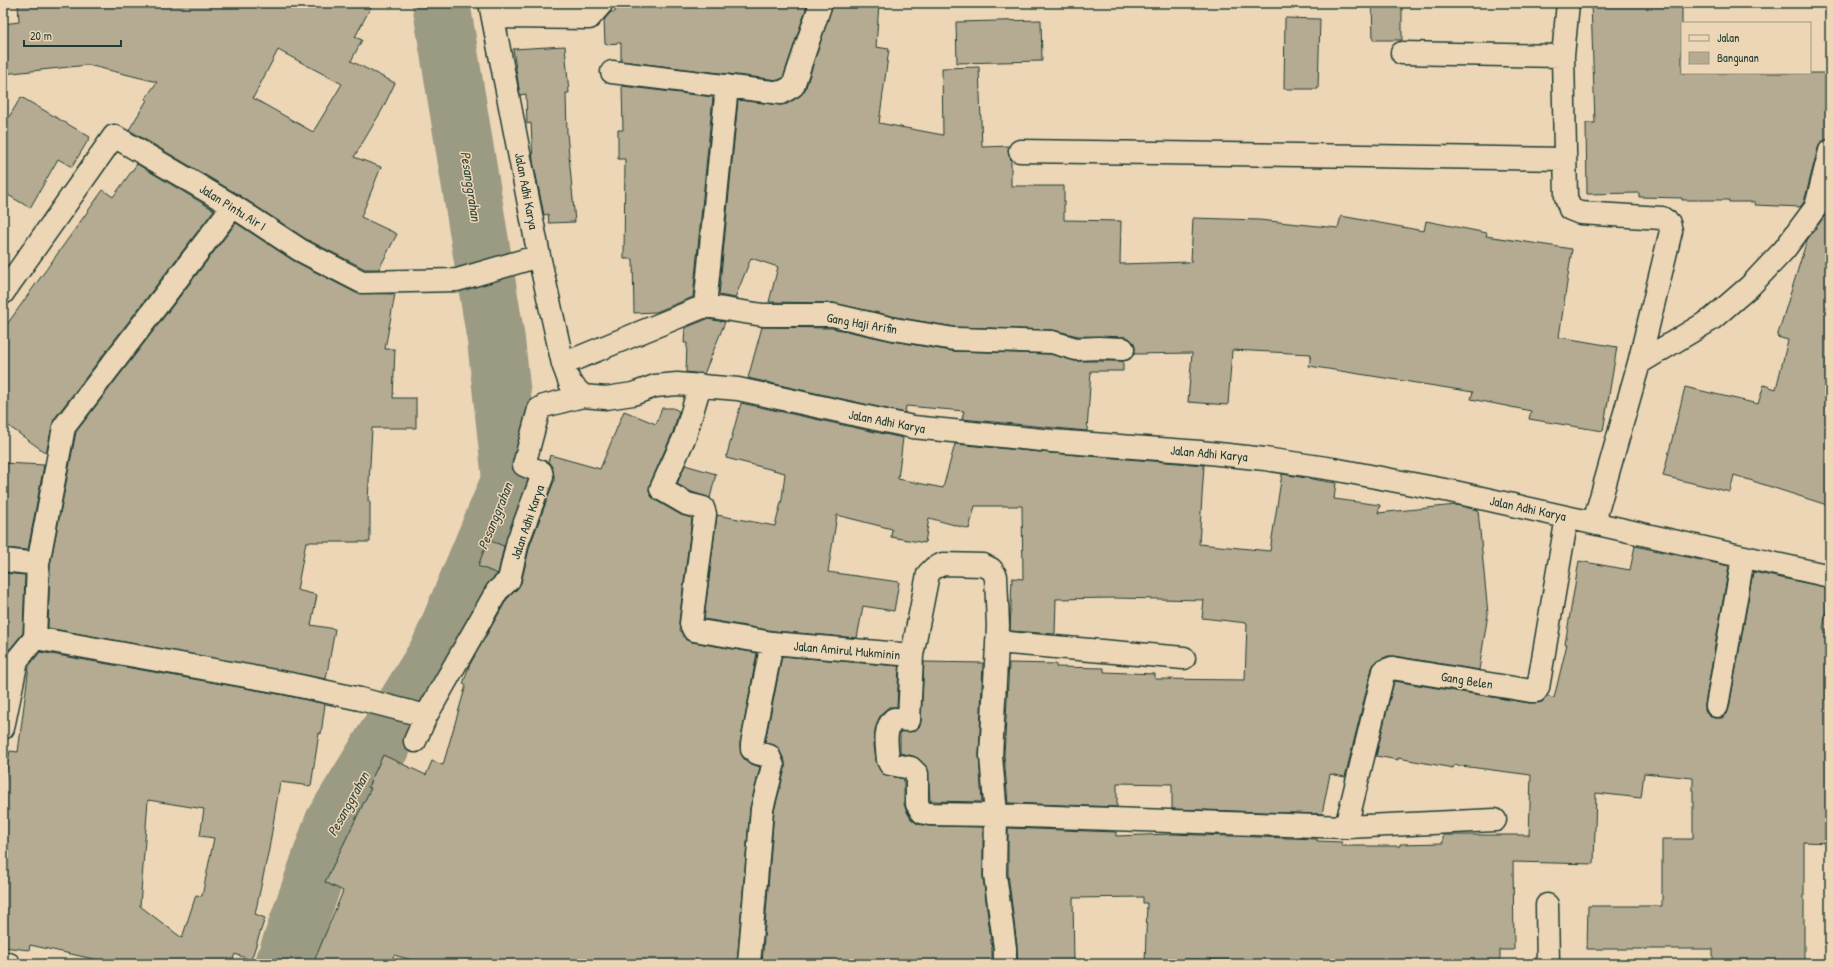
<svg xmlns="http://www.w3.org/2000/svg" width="1833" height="967" viewBox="0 0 1833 967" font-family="'Patrick Hand',sans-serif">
<rect width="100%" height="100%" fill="#edd6b6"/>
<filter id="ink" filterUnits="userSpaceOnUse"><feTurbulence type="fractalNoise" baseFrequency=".025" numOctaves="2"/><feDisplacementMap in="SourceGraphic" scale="8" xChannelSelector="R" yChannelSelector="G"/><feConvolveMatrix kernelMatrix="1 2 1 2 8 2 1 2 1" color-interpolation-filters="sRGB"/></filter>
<g filter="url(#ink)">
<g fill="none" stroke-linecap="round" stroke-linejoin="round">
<!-- river -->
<path stroke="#9b9a83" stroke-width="58" d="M 284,964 L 333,824 L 439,651 L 511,479 L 496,340 L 441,3"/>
</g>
<!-- building -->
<path fill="#b4ab92" stroke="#1f3d34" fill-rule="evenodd" d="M 18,3 L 373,3 L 355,37 L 362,40 L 351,61 L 395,83 L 382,110 L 354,157 L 381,167 L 361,217 L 397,234 L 379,269 L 365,269 L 306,239 L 239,195 L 129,130 L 147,100 L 145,99 L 157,82 L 88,65 L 3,74 L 3,24 L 19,22 ZM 278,50 L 342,84 L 313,132 L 253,98 Z
M 616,3 L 808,3 L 783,78 L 778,80 L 621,61 L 621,43 L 605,44 L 604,20 L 611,12 L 615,12 Z
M 833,3 L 879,3 L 876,47 L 889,49 L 879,123 L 943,135 L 942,68 L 979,67 L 982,147 L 1009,146 L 1008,151 L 1011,159 L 1011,186 L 1064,186 L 1064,220 L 1121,221 L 1120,264 L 1191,262 L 1193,218 L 1259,220 L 1338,228 L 1341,216 L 1424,231 L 1426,221 L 1487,233 L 1486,236 L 1572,249 L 1559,337 L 1617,347 L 1603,431 L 1529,419 L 1531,411 L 1471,399 L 1473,392 L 1309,366 L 1311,354 L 1232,350 L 1228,405 L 1188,402 L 1192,353 L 1134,354 L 1135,349 L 1134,343 L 1129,338 L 1124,337 L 1078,336 L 1053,330 L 955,327 L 896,317 L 833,303 L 769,302 L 778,267 L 751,258 L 735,298 L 719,295 L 738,100 L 780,105 L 787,104 L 800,96 L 805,90 Z
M 1372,3 L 1402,3 L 1402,40 L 1373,40 Z
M 1591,3 L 1682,3 L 1682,73 L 1830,73 L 1830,139 L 1821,142 L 1818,148 L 1804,202 L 1800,207 L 1755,205 L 1755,202 L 1729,202 L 1729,200 L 1682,200 L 1682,198 L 1639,197 L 1639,193 L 1587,194 L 1586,123 L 1595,123 Z
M 1285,18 L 1320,19 L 1318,89 L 1284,89 Z
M 1041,20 L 1042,61 L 957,63 L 956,22 Z
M 565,46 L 569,93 L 566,93 L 567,133 L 575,222 L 549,223 L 548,214 L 544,215 L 533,161 L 531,123 L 527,124 L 526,94 L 520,95 L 513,49 Z
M 622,86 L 713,97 L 693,297 L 656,312 L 634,313 L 633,259 L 624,259 L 625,159 L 618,159 L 618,130 L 623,130 Z
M 21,97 L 90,137 L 72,167 L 58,159 L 30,208 L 3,192 L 3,127 Z
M 137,164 L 214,210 L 54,419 L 46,453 L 3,422 L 3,330 L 103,190 L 113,197 Z
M 1830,203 L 1830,506 L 1734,475 L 1730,492 L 1663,476 L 1685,387 L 1758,404 L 1764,385 L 1776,389 L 1788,340 L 1777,337 L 1807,240 L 1826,214 Z
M 236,223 L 294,261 L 356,293 L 395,294 L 385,349 L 395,349 L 393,398 L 416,398 L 416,428 L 372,428 L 368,501 L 370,501 L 370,542 L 306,542 L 297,590 L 317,595 L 311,625 L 335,629 L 326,679 L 48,628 L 50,565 L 76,432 Z
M 707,319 L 725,322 L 704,374 L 686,372 L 687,343 L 684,343 L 685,328 Z
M 762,327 L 832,328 L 892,341 L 952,351 L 1050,354 L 1076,361 L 1123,361 L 1123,371 L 1091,371 L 1087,431 L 962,419 L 964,411 L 906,406 L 905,413 L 748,378 Z
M 741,403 L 903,438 L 898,479 L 943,488 L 955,444 L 1051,453 L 1204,465 L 1199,544 L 1270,551 L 1282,474 L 1336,483 L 1334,499 L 1380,505 L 1378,513 L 1456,505 L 1478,510 L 1488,614 L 1479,670 L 1394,656 L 1388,656 L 1375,662 L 1372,668 L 1345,777 L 1330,774 L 1322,814 L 1172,809 L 1172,784 L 1117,783 L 1117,807 L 1008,803 L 1004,756 L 1009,663 L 1056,664 L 1056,667 L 1104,668 L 1104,672 L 1155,674 L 1155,679 L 1245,680 L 1247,623 L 1202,618 L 1204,600 L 1114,598 L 1056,599 L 1055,634 L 1010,631 L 1012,578 L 1023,579 L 1022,506 L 975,506 L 969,529 L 929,518 L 925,543 L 891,537 L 892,529 L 837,515 L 828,572 L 899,582 L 894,611 L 863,606 L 857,638 L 774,631 L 704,619 L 717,515 L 775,526 L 782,499 L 785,473 L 726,458 Z
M 662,408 L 673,408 L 679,411 L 673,432 L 650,484 L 649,490 L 651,496 L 655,500 L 681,515 L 692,518 L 679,622 L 680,630 L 686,640 L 692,642 L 757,653 L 740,744 L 741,754 L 744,759 L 749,763 L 760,767 L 750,808 L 737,964 L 425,964 L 394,955 L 391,964 L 313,964 L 343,891 L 325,882 L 371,788 L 368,787 L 383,755 L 426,775 L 432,761 L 443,765 L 466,685 L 463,684 L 469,666 L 507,599 L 517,589 L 521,583 L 530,545 L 554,481 L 553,470 L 548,462 L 550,455 L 600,469 L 624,411 L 656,424 Z
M 3,463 L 44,465 L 28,550 L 3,548 Z
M 685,465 L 716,474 L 710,498 L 692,492 L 677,484 Z
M 488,540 L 504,546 L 498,574 L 478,566 Z
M 1635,546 L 1729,566 L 1705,704 L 1705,711 L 1709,716 L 1714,718 L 1722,718 L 1727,714 L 1729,708 L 1753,572 L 1830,588 L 1823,629 L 1830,630 L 1830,843 L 1804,842 L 1804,964 L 1713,964 L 1713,949 L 1587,949 L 1588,906 L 1662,906 L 1662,839 L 1693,839 L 1693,778 L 1644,773 L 1641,798 L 1596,793 L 1594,864 L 1513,862 L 1514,950 L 1500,950 L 1500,964 L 1231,964 L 1231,960 L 1183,959 L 1182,964 L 1145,964 L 1147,903 L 1143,903 L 1143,897 L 1073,898 L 1074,964 L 1022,964 L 1022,962 L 1018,962 L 1017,946 L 1008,874 L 1008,828 L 1116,832 L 1116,836 L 1171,834 L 1317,839 L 1317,841 L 1342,842 L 1342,846 L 1400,846 L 1400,844 L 1443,843 L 1443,835 L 1529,835 L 1531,775 L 1454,765 L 1453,768 L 1398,758 L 1398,760 L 1376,756 L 1394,681 L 1529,703 L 1542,702 L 1547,697 L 1554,698 L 1567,644 L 1565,644 L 1579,561 L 1630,570 Z
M 3,573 L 25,575 L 23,633 L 10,649 L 3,649 Z
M 40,652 L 284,695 L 325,704 L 321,734 L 319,733 L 311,786 L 280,782 L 269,849 L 255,914 L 265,918 L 251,960 L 235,954 L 231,964 L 116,964 L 30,945 L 29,950 L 3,947 L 3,788 L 10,751 L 18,752 L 29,666 ZM 148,800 L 204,809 L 200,836 L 214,838 L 202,896 L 196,895 L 182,938 L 140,906 Z
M 782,656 L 899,666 L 897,707 L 889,707 L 884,711 L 879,718 L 875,730 L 874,745 L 877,765 L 883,774 L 904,779 L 904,804 L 906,810 L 911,819 L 918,824 L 930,826 L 983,827 L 983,877 L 992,949 L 992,961 L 937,961 L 937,964 L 762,964 L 774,811 L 785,769 L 785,761 L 777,747 L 765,742 Z
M 924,662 L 983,663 L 979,755 L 982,802 L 930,801 L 928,769 L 919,759 L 913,756 L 900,753 L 900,732 L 915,731 L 920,726 L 921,721 Z"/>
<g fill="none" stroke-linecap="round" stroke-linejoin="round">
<!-- minor casing -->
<g stroke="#1f3d34" stroke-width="25">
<path id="minor" d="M 490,3 L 539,256 L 563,364 L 570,383 L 583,396
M 1568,3 L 1563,56 L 1566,197 L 1570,209 L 1580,213 L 1662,218 L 1669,223 L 1671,231 L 1639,363 L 1594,522
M 493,17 L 589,18 L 602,3
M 1402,53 L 1563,56
M 612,72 L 781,93 L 793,86 L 821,3
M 1020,151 L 1564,159
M 3,293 L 114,136 L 233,206 L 300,250 L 362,282 L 457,280 L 539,256
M 705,306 L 727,86
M 1639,363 L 1712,319 L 1750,286 L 1784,250 L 1816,207 L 1830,151
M 563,364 L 705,306 L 763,315 L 833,315 L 894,329 L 954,339 L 1052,342 L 1076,349 L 1098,348 L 1123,349
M 700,385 L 685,436 L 661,489 L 687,504 L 703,508 L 705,514 L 691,624 L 694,630 L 772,643 L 912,655 L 909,720 L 894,719 C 883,729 887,747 888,760 L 890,764 L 911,768 L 917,774 L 917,804 L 922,812 L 930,814 L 996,815 L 995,875 L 1005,948 L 1005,964
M 3,560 L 38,564 L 35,638 L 17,660 L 3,728
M 38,564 L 64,427 L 233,206
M 35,638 L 286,683 L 360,699 L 426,716
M 997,642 L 1184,658
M 912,655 L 928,574 L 934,568 L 943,564 L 983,565 L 991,569 L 996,576 L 998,626 L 991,756 L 996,815 L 1346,827 L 1495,820
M 1717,706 L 1743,558
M 415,741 L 426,716 L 497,591 L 509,580 L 518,541 L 542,477 L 541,472 L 524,465 L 539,409 L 544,406 L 583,396 L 606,398 L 633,394 L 655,386 L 677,384 L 738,389 L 913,427 L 1052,441 L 1200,452 L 1265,459 L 1333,469 L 1450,491 L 1830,576
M 1346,827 L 1384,671 L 1392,668 L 1531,691 L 1536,691 L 1538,688 L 1567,517
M 1547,905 L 1548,964
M 3,963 L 9,964
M 749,964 L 762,809 L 773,766 L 769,756 L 757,753 L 752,749 L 752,744 L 772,643"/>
</g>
<!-- minor -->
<use href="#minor" stroke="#edd6b6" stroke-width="22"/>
</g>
</g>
<g text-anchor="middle" stroke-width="3" stroke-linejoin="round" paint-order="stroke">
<!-- street labels -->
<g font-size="13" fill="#1f3d34" stroke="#edd6b6">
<text transform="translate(527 191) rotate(79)" y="5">Jalan Adhi Karya</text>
<text transform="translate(233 207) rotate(32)" y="5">Jalan Pintu Air I</text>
<text transform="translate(862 323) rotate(10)" y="5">Gang Haji Arifin</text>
<text transform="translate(887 421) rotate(11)" y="5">Jalan Adhi Karya</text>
<text transform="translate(1209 453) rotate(5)" y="5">Jalan Adhi Karya</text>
<text transform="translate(1528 508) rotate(12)" y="5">Jalan Adhi Karya</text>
<text transform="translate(527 522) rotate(-71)" y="5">Jalan Adhi Karya</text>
<text transform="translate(847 650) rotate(5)" y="5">Jalan Amirul Mukminin</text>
<text transform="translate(1467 680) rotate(9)" y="5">Gang Belen</text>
</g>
<!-- water labels -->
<g font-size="14" font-style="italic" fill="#324b40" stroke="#edd6b6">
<text transform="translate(471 186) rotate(81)" y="5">Pesanggrahan</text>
<text transform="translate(495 516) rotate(-68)" y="5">Pesanggrahan</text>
<text transform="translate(348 804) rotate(-61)" y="5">Pesanggrahan</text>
</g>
</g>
<!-- margin -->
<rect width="1833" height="967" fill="none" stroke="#edd6b6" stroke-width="16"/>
<rect x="8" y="8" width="1817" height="951" fill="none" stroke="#1f3d34" stroke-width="1.5" filter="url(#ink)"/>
<!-- legend -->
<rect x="1681" y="22" width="130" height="52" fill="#edd6b6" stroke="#9b9982"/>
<rect x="1689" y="35" width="20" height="6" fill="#edd6b6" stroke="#9b9982"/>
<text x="1717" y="42" font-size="12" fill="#1f3d34">Jalan</text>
<rect x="1689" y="52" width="20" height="12" fill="#b4ab92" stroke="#9b9982"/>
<text x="1717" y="62" font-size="12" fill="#1f3d34">Bangunan</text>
<!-- scale -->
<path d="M24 40v6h97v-6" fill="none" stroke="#1f3d34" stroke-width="2"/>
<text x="30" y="40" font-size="12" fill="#1f3d34" stroke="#edd6b6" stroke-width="3" paint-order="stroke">20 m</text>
</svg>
